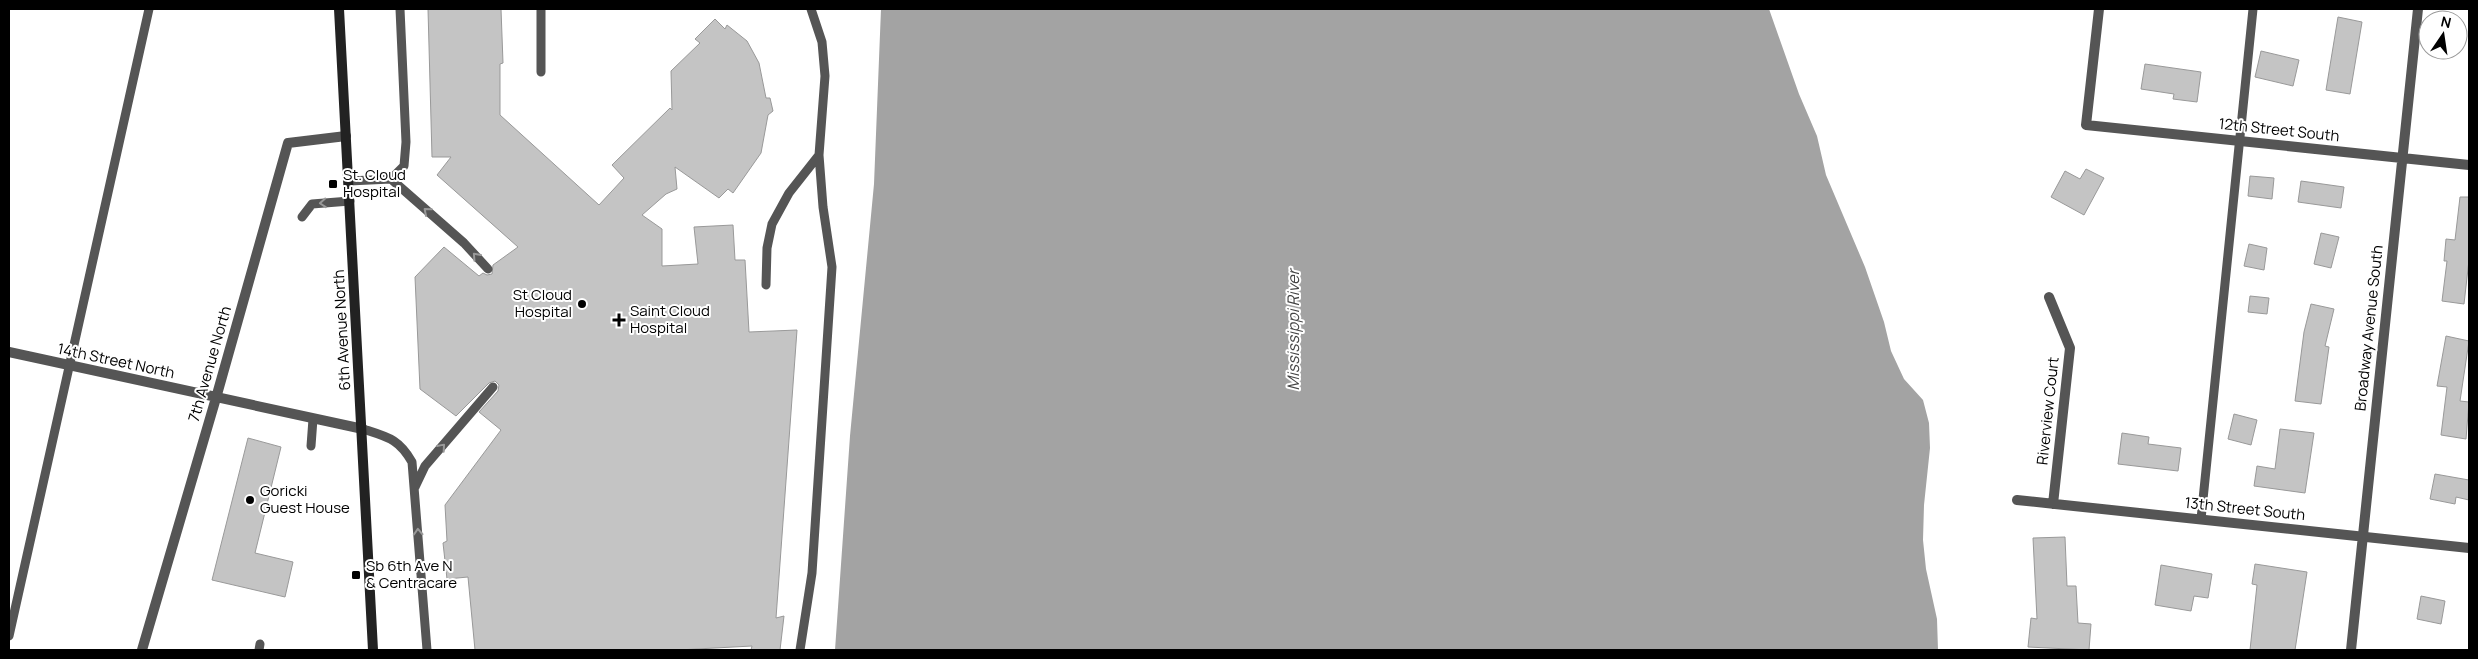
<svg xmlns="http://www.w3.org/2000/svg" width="2478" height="659" viewBox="0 0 2478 659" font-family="Manrope,sans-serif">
<rect width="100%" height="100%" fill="#fff"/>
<!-- water -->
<path fill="#a3a3a3" d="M 881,9 L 1769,9 L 1799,94 L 1817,136 L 1826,175 L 1865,267 L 1884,322 L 1891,351 L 1904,379 L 1923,400 L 1929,423 L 1930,448 L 1924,505 L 1923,540 L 1926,569 L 1937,619 L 1938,650 L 835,650 L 850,436 L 874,184 Z"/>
<!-- building -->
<path fill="#c4c4c4" stroke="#999" d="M 428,9 L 501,9 L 503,63 L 500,64 L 500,115 L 599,205 L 624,178 L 612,165 L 670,108 L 672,110 L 671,71 L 700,43 L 695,39 L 715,19 L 725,29 L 727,25 L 747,41 L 759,63 L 766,98 L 770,98 L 773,111 L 768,115 L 761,153 L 733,193 L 728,189 L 719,198 L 675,167 L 677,189 L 666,194 L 642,215 L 662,229 L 662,266 L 698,264 L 694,227 L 733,225 L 735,260 L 745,260 L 749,332 L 797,330 L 776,618 L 784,616 L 780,650 L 751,650 L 752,646 L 678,650 L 475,650 L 468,577 L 447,579 L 443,543 L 447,541 L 445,505 L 501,430 L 479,412 L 498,391 L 499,385 L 495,381 L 489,383 L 456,416 L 420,389 L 415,277 L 444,247 L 479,276 L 483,273 L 487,275 L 492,274 L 493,265 L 518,247 L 437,175 L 451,157 L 432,157 Z
M 2338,17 L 2362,22 L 2350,94 L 2326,90 Z
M 2261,51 L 2299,60 L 2293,86 L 2255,77 Z
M 2145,64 L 2201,72 L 2197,102 L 2173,99 L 2174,94 L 2141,89 Z
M 2086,169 L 2104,178 L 2084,215 L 2051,197 L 2065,171 L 2080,179 Z
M 2250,176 L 2274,178 L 2272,199 L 2248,196 Z
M 2301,181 L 2344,187 L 2341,208 L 2298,202 Z
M 2460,197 L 2469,197 L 2469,260 L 2464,304 L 2442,301 L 2447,261 L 2444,261 L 2446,239 L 2455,240 Z
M 2321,233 L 2339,237 L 2331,268 L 2314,264 Z
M 2249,244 L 2267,248 L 2264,270 L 2244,266 Z
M 2250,296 L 2269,298 L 2267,314 L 2248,312 Z
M 2311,304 L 2334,309 L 2325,346 L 2329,347 L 2321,404 L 2295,401 L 2304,332 Z
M 2446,336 L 2469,341 L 2460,401 L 2469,402 L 2466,439 L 2441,435 L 2447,387 L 2437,386 Z
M 2234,414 L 2257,420 L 2251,445 L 2228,439 Z
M 2280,429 L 2314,433 L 2305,493 L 2254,486 L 2257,466 L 2275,469 Z
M 2122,433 L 2149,437 L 2148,444 L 2181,448 L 2178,471 L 2118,464 Z
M 248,438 L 281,447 L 255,553 L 293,562 L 285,597 L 212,580 Z
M 2435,474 L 2469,480 L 2469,500 L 2456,497 L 2455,504 L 2430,499 Z
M 2065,537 L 2067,586 L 2076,586 L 2078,623 L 2091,624 L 2089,650 L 2028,647 L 2031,618 L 2037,619 L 2033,538 Z
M 2255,564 L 2307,572 L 2295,650 L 2250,650 L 2257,585 L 2252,584 Z
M 2161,565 L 2212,574 L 2208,598 L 2194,596 L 2191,611 L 2155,605 Z
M 2421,596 L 2445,601 L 2441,624 L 2417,619 Z"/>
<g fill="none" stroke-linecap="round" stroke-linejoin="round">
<!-- lane -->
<path stroke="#555" stroke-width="9" d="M 541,72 L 541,9
M 391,179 L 404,166 L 406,142 L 400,9
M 349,181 L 391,179 L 464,243 L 488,269
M 302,217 L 312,204 L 350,201
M 766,285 L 767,248 L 772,224 L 789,193 L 819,155 L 825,76 L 822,42 L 811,9
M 363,429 C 388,437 399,439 412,462 L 427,650
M 311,446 L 313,419
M 415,487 L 425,466 L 493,387
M 2201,519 L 2253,9
M 9,636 L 149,9
M 259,650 L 260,644
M 800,650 L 812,573 L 832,267 L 823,207 L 819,155"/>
<!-- street -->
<path stroke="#555" stroke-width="10" d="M 2099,9 L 2086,125 L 2469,165
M 2049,297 L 2070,348 L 2053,504
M 9,352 L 363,429
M 2017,500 L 2469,548
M 142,650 L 216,398 L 288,143 L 346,136
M 2351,650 L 2418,9"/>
<!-- secondary -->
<path stroke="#222" stroke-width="10" d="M 339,9 L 373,650"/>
</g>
<!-- one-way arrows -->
<defs><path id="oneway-chevron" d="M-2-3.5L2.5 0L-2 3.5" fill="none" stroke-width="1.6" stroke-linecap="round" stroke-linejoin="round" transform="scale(1.25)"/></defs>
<g stroke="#999">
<use href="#oneway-chevron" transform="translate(323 203) rotate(176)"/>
<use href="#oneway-chevron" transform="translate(427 211) rotate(-139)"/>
<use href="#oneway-chevron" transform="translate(476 256) rotate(-132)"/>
<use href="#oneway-chevron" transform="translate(442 447) rotate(-49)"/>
<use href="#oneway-chevron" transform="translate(418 532) rotate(-93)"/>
</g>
<!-- markers -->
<g fill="#000" stroke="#fff" stroke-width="2">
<rect x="328" y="179" width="10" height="10" rx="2.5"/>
<circle cx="582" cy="304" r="5"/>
<path d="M616.5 312.5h5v5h5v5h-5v5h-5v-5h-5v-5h5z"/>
<circle cx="250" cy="500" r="5"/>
<rect x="351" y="570" width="10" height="10" rx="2.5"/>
</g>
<g text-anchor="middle" stroke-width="4" stroke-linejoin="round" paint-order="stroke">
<!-- street labels -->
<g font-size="15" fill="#000" stroke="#fff">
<text transform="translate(2279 130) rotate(6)" y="5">12th Street South</text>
<text transform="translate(2369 328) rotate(-84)" y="5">Broadway Avenue South</text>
<text transform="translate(342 330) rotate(-93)" y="5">6th Avenue North</text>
<text transform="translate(116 361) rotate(12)" y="5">14th Street North</text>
<text transform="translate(210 364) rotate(-74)" y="5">7th Avenue North</text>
<text transform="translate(2048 411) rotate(-84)" y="5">Riverview Court</text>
<text transform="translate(2245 509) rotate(6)" y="5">13th Street South</text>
</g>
<!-- poi labels -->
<g font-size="15" fill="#000" stroke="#fff" text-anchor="start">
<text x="343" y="180">St. Cloud<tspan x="343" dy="17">Hospital</tspan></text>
<text x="572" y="300" text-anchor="end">St Cloud<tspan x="572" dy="17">Hospital</tspan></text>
<text x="630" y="316">Saint Cloud<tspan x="630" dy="17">Hospital</tspan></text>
<text x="260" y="496">Goricki<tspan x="260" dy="17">Guest House</tspan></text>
<text x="366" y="571">Sb 6th Ave N<tspan x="366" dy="17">&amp; Centracare</tspan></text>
</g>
<!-- water labels -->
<g font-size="16" font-style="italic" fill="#444" stroke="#fff">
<text transform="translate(1293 330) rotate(-90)" y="6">Mississippi River</text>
</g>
</g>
<!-- border -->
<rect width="2478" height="659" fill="none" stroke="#000000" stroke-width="20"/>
<!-- north arrow -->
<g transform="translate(2443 35) rotate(13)"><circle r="24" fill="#ffffff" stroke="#999999"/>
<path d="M0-4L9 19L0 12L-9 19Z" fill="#000000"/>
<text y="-8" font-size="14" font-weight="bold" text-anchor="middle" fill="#000000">N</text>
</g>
</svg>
